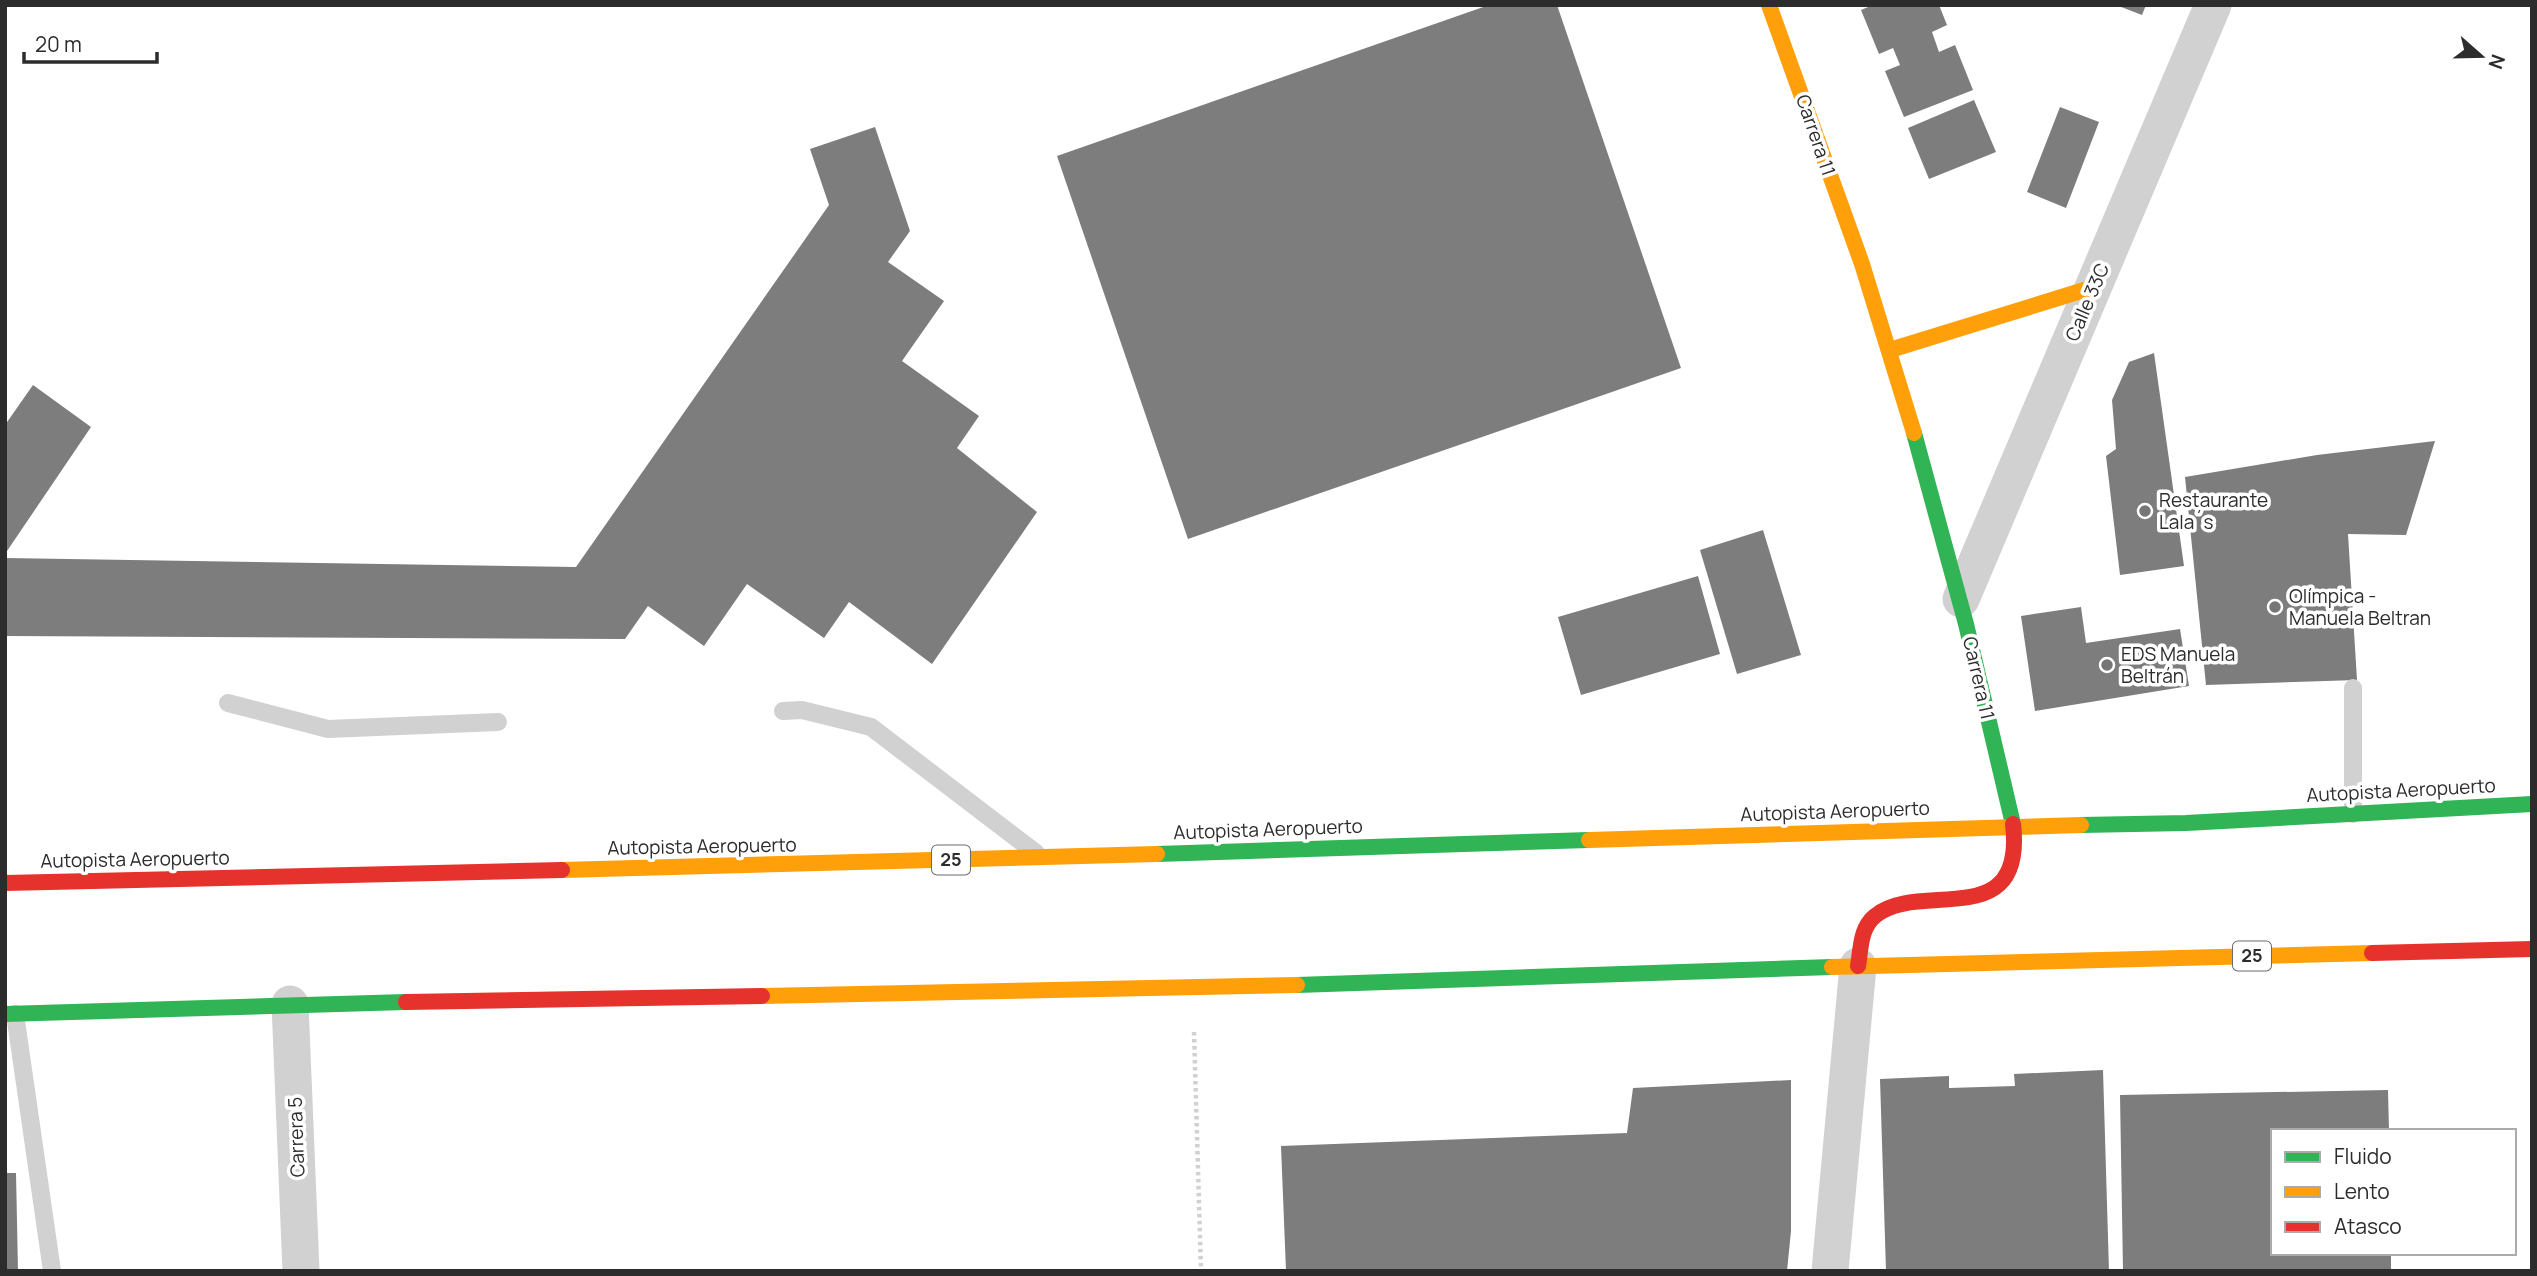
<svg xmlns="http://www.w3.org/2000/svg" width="2537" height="1276" viewBox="0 0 2537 1276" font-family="Manrope,sans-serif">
<rect width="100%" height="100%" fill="#fff"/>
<!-- building -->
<path fill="#7d7d7d" d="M 1489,5 L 1557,5 L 1681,368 L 1188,539 L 1057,156 Z
M 1873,5 L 1939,5 L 1947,25 L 1932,32 L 1939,52 L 1955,45 L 1973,90 L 1904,117 L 1885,71 L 1900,65 L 1893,48 L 1879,54 L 1861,10 Z
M 2116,5 L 2146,5 L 2142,15 Z
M 1974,100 L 1996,152 L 1929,179 L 1908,128 Z
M 2060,107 L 2099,122 L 2066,208 L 2027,192 Z
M 875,127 L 910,231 L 888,262 L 944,301 L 902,361 L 979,416 L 957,448 L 1037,512 L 932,664 L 849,602 L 824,638 L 747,584 L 704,646 L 648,606 L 625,639 L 5,636 L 5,558 L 576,567 L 829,205 L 810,149 Z
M 2154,353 L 2184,566 L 2120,575 L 2106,456 L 2116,449 L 2112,400 L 2129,362 Z
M 33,385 L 91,427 L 5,554 L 5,425 Z
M 2435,441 L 2406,535 L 2348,534 L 2357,680 L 2206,685 L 2185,477 L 2317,455 Z
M 1763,530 L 1801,655 L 1737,674 L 1700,550 Z
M 1698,576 L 1720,654 L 1581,695 L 1558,617 Z
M 2081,607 L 2086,643 L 2180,629 L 2189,686 L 2035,711 L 2021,616 Z
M 2103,1070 L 2109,1271 L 1886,1271 L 1880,1079 L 1949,1076 L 1949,1088 L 2015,1086 L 2014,1074 Z
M 1791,1080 L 1791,1231 L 1787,1271 L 1286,1271 L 1281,1146 L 1627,1133 L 1633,1088 Z
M 2388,1090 L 2389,1131 L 2273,1131 L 2273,1253 L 2391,1253 L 2391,1271 L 2123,1271 L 2120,1095 Z
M 5,1173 L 16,1173 L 18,1271 L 5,1271 Z"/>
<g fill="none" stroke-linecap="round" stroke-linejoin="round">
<!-- path -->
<path stroke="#d1d1d1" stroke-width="4.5" stroke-dasharray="3.5 3.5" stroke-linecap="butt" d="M 1194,1032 L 1201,1271"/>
<!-- lane -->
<path stroke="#d1d1d1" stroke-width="18" d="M 2353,688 L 2353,814
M 228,703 L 328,729 L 498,722
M 783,711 L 802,710 L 871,727 L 1036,853
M 15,1014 L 52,1271"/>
<!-- street -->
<path stroke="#d1d1d1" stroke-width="37" d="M 1961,599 L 2213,5
M 290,1004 L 301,1271
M 1830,1271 L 1858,966"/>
<!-- fast -->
<path stroke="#30b455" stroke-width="16" d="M 1914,433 L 1966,624 L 2013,824
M 2081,825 L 2186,823 L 2532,804
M 1157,854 L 1589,840
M 1297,985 L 1832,967
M 5,1014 L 406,1002"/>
<!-- slow -->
<path stroke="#ff9f0a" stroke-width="16" d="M 1769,5 L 1862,264 L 1914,433
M 1890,350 L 2094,287
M 1589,840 L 2081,825
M 562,870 L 1157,854
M 1832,967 L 2372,953
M 762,996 L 1297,985"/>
<!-- jam -->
<path stroke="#e5322d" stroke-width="16" d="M 5,883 L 562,870
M 2372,953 L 2532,949
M 1858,966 C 1861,949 1860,928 1875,916 C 1919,879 2026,935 2013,824
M 406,1002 L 762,996"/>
</g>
<!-- markers -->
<g fill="#767676" stroke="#fff" stroke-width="2.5">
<circle cx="2145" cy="511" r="7"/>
<circle cx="2275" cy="607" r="7"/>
<circle cx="2107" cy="665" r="7"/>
</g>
<g text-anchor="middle" stroke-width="7" stroke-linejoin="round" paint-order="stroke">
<!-- shield labels -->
<g fill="#fff" stroke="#6b6b6b" stroke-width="2">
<rect x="932" y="845.5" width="38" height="29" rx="5"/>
<rect x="2233" y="941.5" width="38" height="29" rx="5"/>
</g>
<g font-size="18" font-weight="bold" fill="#2c2c2c">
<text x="951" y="866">25</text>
<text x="2252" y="962">25</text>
</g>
<!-- street labels -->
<g font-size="19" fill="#2c2c2c" stroke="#fff">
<text transform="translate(1816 135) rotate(71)" y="7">Carrera 11</text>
<text transform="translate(2087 302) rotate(-67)" y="7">Calle 33C</text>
<text transform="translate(1979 678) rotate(77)" y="7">Carrera 11</text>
<text transform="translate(2401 790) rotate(-3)" y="7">Autopista Aeropuerto</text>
<text transform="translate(1835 811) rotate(-2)" y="7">Autopista Aeropuerto</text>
<text transform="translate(1268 829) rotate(-2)" y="7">Autopista Aeropuerto</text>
<text transform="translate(702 846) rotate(-1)" y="7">Autopista Aeropuerto</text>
<text transform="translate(135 859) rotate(-1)" y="7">Autopista Aeropuerto</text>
<text transform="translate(296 1137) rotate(-92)" y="7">Carrera 5</text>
</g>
<!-- poi labels -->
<g font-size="19" fill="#2c2c2c" stroke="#fff" text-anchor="start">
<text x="2159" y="507">Restaurante<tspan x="2159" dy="22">Lala´s</tspan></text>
<text x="2289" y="603">Olímpica -<tspan x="2289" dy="22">Manuela Beltran</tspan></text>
<text x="2121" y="661">EDS Manuela<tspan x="2121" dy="22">Beltrán</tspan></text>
</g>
</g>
<!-- border -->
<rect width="2537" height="1276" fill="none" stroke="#2c2c2c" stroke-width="14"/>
<!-- legend -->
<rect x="2271" y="1129" width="245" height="126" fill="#ffffff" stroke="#ababab" stroke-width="2"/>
<rect x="2285" y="1152" width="35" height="10" fill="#30b455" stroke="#ababab" stroke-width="2"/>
<text x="2334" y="1164" font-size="21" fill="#2c2c2c">Fluido</text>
<rect x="2285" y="1187" width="35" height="10" fill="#ff9f0a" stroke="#ababab" stroke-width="2"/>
<text x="2334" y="1199" font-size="21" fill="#2c2c2c">Lento</text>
<rect x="2285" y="1222" width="35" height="10" fill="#e5322d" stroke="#ababab" stroke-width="2"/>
<text x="2334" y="1234" font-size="21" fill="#2c2c2c">Atasco</text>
<!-- north arrow -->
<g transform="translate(2481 56) rotate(110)" stroke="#ffffff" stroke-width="5" paint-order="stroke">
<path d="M0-5L12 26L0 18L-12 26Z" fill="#2c2c2c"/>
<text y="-10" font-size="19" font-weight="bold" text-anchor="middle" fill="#2c2c2c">N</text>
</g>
<!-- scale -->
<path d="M24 52v10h133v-10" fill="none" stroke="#2c2c2c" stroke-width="3.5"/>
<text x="35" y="52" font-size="21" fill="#2c2c2c" stroke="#ffffff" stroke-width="5" paint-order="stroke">20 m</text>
</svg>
